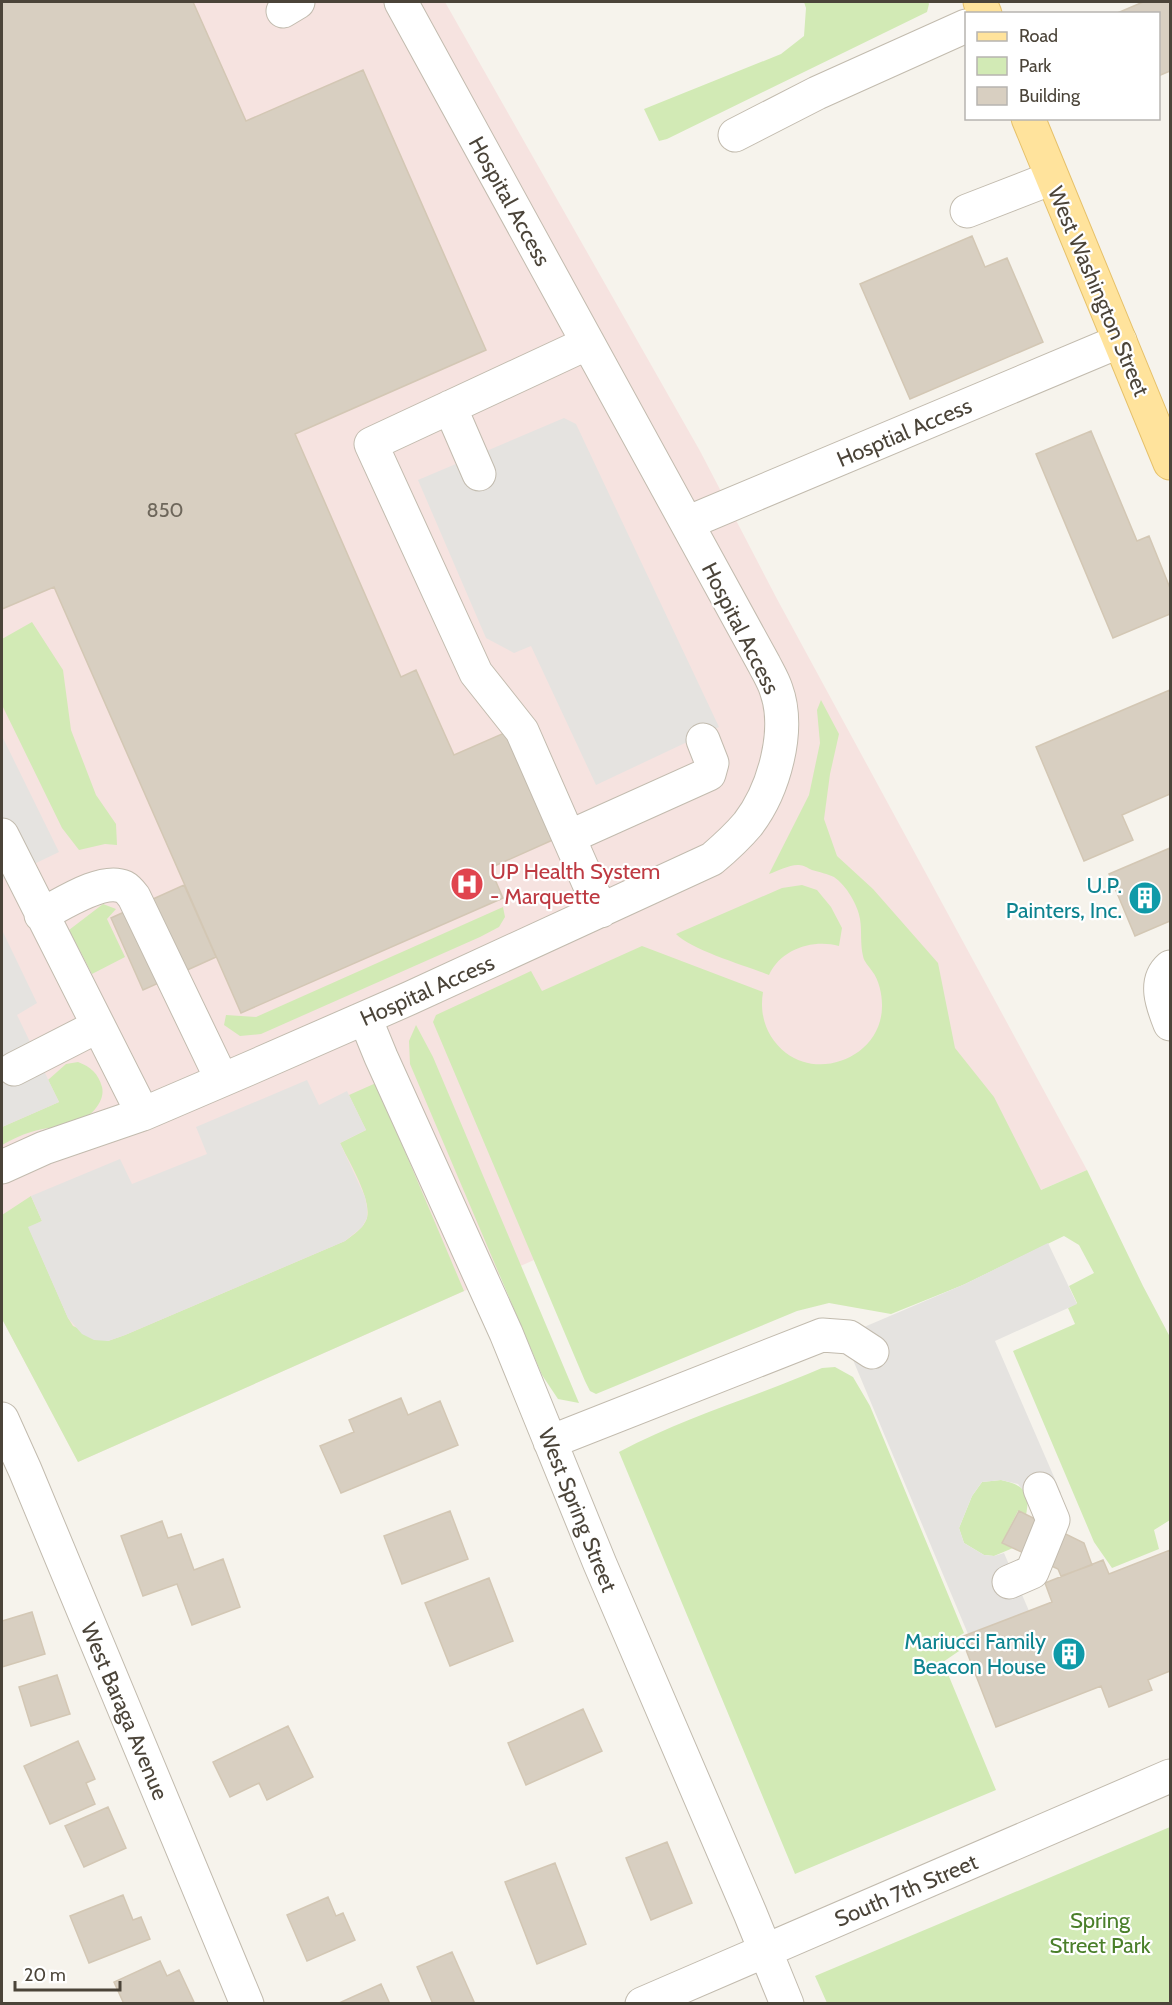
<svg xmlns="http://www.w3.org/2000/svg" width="1172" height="2005" viewBox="0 0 1172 2005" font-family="Cabin,sans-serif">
<rect width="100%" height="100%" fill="#f6f3ec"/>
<!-- medical -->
<path fill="#f6e3e0" d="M 2,2 L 445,2 L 700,451 L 777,599 L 1087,1170 L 590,1386 L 534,1260 L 78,1462 L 2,1319 Z"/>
<!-- green -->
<path fill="#d2eab5" d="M 804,2 L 928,2 L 929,4 L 927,12 L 667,139 L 659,141 L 644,109 L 781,54 L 804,36 L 806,8 Z
M 32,622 L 63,670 L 71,730 L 96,795 L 116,824 L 117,845 L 105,844 L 79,850 L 62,828 L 2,705 L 2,639 Z
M 821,700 L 839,734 L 830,774 L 824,819 L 837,856 L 873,889 L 938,963 L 955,1048 L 994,1097 L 1041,1190 L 1087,1170 L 1143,1286 L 1170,1337 L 1170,1520 L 1154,1530 L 1159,1549 L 1112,1568 L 1094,1542 L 1013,1351 L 1075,1324 L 1068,1308 L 1077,1303 L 1069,1286 L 1094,1273 L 1079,1245 L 1064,1236 L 963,1285 L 891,1314 L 829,1303 L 797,1311 L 596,1394 L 590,1391 L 585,1381 L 433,1022 L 436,1015 L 531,971 L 542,991 L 642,946 L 763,992 C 759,1016 767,1038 786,1053 C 823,1081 883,1054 882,1005 C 882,994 879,980 872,971 C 869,966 864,962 863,956 C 860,943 862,931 860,919 C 858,905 846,885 834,877 C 828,874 819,872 812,870 C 808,868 803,865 799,865 C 791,864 777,871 769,874 L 809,795 L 820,743 L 817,710 Z
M 802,885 L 817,890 L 831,907 L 842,928 L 839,946 C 813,939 781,949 769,975 C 747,966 691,950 676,934 L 782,888 Z
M 103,904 L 116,909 L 107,919 L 125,957 L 92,974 L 69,930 Z
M 503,907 L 505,917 L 499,927 L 480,937 L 261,1034 L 240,1036 L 224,1025 L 226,1015 L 256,1017 Z
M 416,1025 L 433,1057 L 579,1403 L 558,1399 L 542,1375 L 410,1064 L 409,1041 Z
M 78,1062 C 91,1067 98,1073 102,1087 C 106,1103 87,1120 73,1124 C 59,1128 45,1127 31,1132 C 21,1135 11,1140 2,1145 L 2,1127 L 59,1102 L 48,1080 L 66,1064 Z
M 376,1083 L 464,1291 L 78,1462 L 2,1319 L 2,1215 L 31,1196 L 42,1221 L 29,1228 L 68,1318 L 73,1326 L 108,1341 L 125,1335 L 345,1241 C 353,1235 364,1228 367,1218 C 372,1199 348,1160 340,1143 L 366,1130 L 349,1095 Z
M 835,1367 L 853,1377 L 870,1406 L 964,1633 L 959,1636 L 962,1649 L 943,1662 L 996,1790 L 795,1874 L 619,1452 C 684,1417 755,1397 822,1368 Z
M 1001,1480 C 1023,1485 1031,1491 1026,1515 L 1018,1511 L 1002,1543 L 1013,1548 L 994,1556 L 984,1555 L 964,1543 L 959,1528 L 972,1496 L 982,1482 Z
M 1170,1827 L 1170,2003 L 827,2003 L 815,1976 Z"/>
<!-- parking -->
<path fill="#e5e3e0" d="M 564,418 L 576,424 L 719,727 L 596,785 L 531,646 L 514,653 L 486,638 L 418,480 Z
M 2,736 L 59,852 L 3,879 L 2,875 Z
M 2,930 L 37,1003 L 17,1015 L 59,1102 L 2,1127 Z
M 307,1080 L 319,1105 L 347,1091 L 366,1130 L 340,1143 L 365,1197 L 367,1208 L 367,1218 L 362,1227 L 345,1241 L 125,1335 L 108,1341 L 94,1340 L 82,1334 L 68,1318 L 28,1227 L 42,1221 L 31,1196 L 120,1159 L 132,1184 L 207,1154 L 196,1127 Z
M 1048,1243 L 1077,1304 L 995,1341 L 1061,1493 L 1028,1506 L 1027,1495 L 1018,1484 L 1001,1480 L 982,1482 L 972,1496 L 959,1528 L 964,1543 L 984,1555 L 994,1556 L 1004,1553 L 1029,1611 L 968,1634 L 843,1336 L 965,1284 Z"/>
<!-- building -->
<path fill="#d8cfc1" stroke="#d3c7b4" stroke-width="1.5" d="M 2,2 L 193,2 L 246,121 L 363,70 L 486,350 L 295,434 L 401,677 L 416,670 L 454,755 L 518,727 L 566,834 L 490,868 L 503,898 L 241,1013 L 54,587 L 2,609 Z
M 1143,2 L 1170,2 L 1170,71 L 1158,76 L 1158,14 L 1115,14 Z
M 972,236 L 985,267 L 1007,258 L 1043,342 L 910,399 L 860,284 Z
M 1091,431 L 1137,541 L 1149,536 L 1170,588 L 1170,614 L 1113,638 L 1036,454 Z
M 1170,690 L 1170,794 L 1122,815 L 1133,840 L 1084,861 L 1036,747 Z
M 1170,848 L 1170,921 L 1135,936 L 1109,874 Z
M 184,885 L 216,957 L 143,990 L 111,918 Z
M 401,1398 L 408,1415 L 440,1401 L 458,1445 L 341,1493 L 320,1446 L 354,1432 L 349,1420 Z
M 450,1511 L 468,1559 L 402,1584 L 384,1536 Z
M 1019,1511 L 1084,1543 L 1092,1565 L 1061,1576 L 1058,1569 L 1002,1543 Z
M 162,1521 L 168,1538 L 181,1534 L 194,1570 L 223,1559 L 240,1607 L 192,1625 L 177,1584 L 143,1596 L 121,1536 Z
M 1170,1550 L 1170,1671 L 1148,1680 L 1152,1690 L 1109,1707 L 1101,1686 L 996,1727 L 961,1637 L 1052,1602 L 1045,1583 L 1103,1560 L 1109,1574 Z
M 489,1578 L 513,1641 L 450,1666 L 425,1603 Z
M 32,1612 L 45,1654 L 2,1667 L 2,1621 Z
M 57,1675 L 70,1714 L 31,1726 L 19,1687 Z
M 583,1709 L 602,1751 L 526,1785 L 508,1743 Z
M 288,1726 L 313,1777 L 267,1800 L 259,1783 L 230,1797 L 213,1762 Z
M 78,1741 L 95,1779 L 86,1783 L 95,1804 L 50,1824 L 24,1766 Z
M 108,1807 L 126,1848 L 84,1867 L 65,1826 Z
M 667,1842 L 692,1903 L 651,1920 L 626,1858 Z
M 555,1863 L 586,1944 L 537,1964 L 505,1882 Z
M 123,1895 L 133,1920 L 141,1917 L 150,1939 L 89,1963 L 70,1916 Z
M 328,1897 L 336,1916 L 343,1913 L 355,1940 L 307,1961 L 287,1915 Z
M 452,1952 L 475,2004 L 433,2004 L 417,1967 Z
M 160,1961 L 167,1976 L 179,1970 L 194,2002 L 124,2004 L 114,1982 Z
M 381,1984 L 390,2004 L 337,2004 Z"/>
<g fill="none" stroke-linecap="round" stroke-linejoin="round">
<!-- minor casing -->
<g stroke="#c2bbae" stroke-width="35">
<path id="minor" d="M 283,11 L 298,2
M 735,135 L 817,93 L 966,26
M 967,211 L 1052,178
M 588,343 L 371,444 L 476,673 L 522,731 L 601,911
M 450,407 L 479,474
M 687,523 L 1120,341
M 2,835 L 143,1114
M 569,837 L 709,774 L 712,763 L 703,740
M 41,915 C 61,905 102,877 124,887 C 128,889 131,893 134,897 L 222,1080
M 1170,967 C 1153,982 1163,1006 1170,1024
M 365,1018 L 381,1057 L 506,1333 L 600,1564 L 750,1913 L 787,2004
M 14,1069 L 98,1026
M 2,1167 L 44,1148 L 143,1114 L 248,1069 L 410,998 L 712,859 C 725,848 737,837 748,824 C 774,790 791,730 776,689 C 773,680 768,672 764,664 L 401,2
M 2,1419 L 25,1470 L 247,2004
M 550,1442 L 822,1335 L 849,1337 L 872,1352
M 1009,1582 L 1032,1572 L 1053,1520 L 1040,1489
M 642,2004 L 1170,1776"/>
</g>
<!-- major casing -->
<g stroke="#e6c16a" stroke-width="35">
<path id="major" d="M 980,2 L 985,14
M 1028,118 L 1170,463"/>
</g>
<!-- minor -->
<use href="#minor" stroke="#fff" stroke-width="33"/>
<!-- major -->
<use href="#major" stroke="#ffe39c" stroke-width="33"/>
</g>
<!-- icons -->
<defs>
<g id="hospital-disc" transform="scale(1.725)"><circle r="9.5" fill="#e0444e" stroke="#fff"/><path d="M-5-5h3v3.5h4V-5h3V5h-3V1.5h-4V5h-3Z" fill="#fff"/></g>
<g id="building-disc" transform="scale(1.725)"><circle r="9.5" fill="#0f9aa8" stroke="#fff"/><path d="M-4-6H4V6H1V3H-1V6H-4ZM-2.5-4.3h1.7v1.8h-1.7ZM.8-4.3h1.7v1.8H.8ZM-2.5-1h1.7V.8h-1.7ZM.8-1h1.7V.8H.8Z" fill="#fff"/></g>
</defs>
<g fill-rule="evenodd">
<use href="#hospital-disc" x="467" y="884"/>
<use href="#building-disc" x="1145" y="898"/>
<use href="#building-disc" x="1069" y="1654"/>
</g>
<g text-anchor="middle" stroke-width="4.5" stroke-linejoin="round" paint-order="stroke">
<!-- number labels -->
<g font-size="20" fill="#6e675b">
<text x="165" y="517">850</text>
</g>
<!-- street labels -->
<g font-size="22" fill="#4b4439" stroke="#fff">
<text transform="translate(510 201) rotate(61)" y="8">Hospital Access</text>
<text transform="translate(1099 291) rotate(67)" y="8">West Washington Street</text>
<text transform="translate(904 432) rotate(-23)" y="8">Hosptial Access</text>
<text transform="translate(741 628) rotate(63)" y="8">Hospital Access</text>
<text transform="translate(427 990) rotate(-24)" y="8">Hospital Access</text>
<text transform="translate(578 1510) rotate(68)" y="8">West Spring Street</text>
<text transform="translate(125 1711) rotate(67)" y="8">West Baraga Avenue</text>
<text transform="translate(906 1890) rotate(-23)" y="8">South 7th Street</text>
</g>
<!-- health labels -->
<g font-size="22" fill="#be3a42" stroke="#fff" text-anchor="start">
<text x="490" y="879">UP Health System<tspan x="490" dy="25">- Marquette</tspan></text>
</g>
<!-- culture labels -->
<g font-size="22" fill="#0d838f" stroke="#fff" text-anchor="end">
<text x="1122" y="893">U.P.<tspan x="1122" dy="25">Painters, Inc.</tspan></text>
<text x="1046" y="1649">Mariucci Family<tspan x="1046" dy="25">Beacon House</tspan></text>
</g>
<!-- park labels -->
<g font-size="22" fill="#4a7f2a" stroke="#fff">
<text x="1100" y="1928">Spring<tspan x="1100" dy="25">Street Park</tspan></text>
</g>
</g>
<!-- border -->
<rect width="1172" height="2005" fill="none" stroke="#4b4439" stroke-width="6"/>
<!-- legend -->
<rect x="965" y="12" width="195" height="108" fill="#ffffff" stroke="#b7b4b0" stroke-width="1.5"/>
<rect x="977" y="32" width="30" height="9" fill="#ffe39c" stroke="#b7b4b0" stroke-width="1.5"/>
<text x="1019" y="42" font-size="18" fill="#4b4439">Road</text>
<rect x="977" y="57" width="30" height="18" fill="#d2eab5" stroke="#b7b4b0" stroke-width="1.5"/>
<text x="1019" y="72" font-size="18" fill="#4b4439">Park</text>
<rect x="977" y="87" width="30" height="18" fill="#d8cfc1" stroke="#b7b4b0" stroke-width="1.5"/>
<text x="1019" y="102" font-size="18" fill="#4b4439">Building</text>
<!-- scale -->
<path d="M15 1981v9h105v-9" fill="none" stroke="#4b4439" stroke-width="3"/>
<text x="24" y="1981" font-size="18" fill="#4b4439" stroke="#ffffff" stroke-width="4.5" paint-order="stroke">20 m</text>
</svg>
